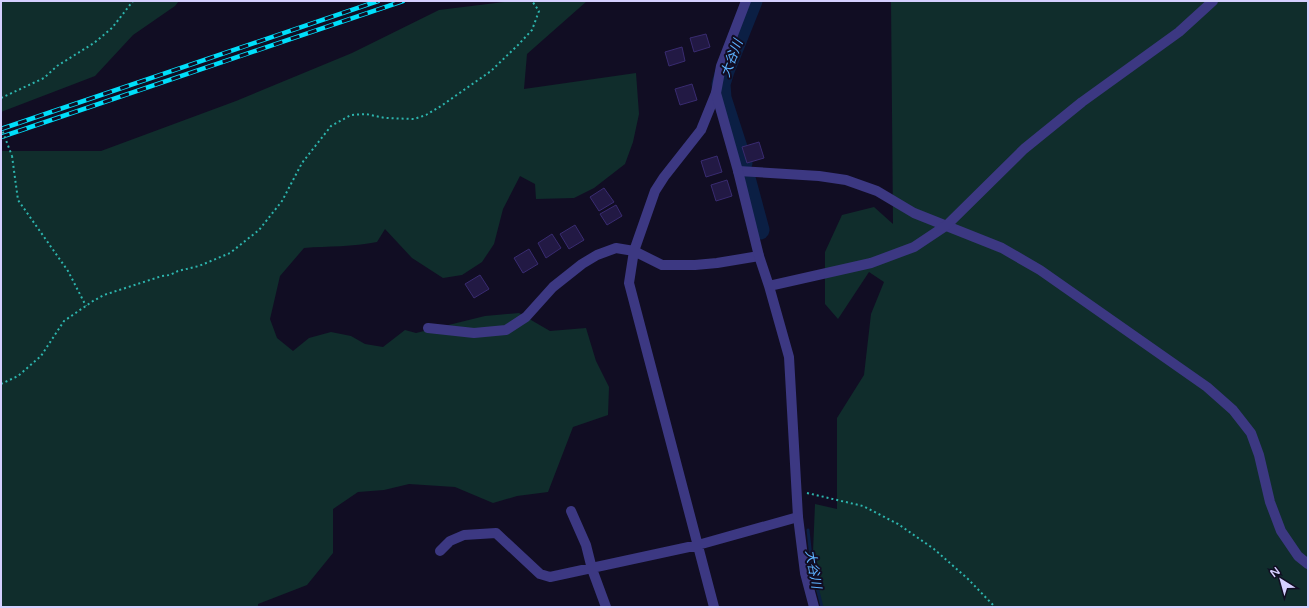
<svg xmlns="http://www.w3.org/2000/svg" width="1309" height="608" viewBox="0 0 1309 608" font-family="'Varela Round','Noto Sans JP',sans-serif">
<rect width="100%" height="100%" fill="#110d23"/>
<!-- green -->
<path fill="#102d2c" d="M 1,1 L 179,1 L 175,6 L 133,35 L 95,76 L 1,112 Z
M 511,1 L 587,1 L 527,54 L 524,89 L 636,73 L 639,114 L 633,142 L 625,164 L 594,188 L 574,198 L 536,199 L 535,184 L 520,176 L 503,209 L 494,244 L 482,262 L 462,275 L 443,278 L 412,258 L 385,229 L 377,242 C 353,247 328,246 304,248 L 280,276 L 270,319 L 277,338 L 293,351 L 309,338 L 331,332 L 351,336 L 365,344 L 383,347 L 405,330 L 416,333 L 485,316 L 519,313 L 550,331 L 586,328 L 596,361 L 609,387 L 608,415 L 573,427 L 548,492 L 517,496 L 493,503 L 455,487 L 409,484 L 384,490 L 358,492 L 333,509 L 333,553 L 307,585 L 258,604 L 258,607 L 1,607 L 1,151 L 101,151 L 236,101 L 352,53 L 439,10 Z
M 891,1 L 1308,1 L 1308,607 L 821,607 L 812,576 L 815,504 L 837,509 L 837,418 L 864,375 L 871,314 L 884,282 L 869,272 L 838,319 L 825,304 L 825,252 L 842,215 L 874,207 L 893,224 Z"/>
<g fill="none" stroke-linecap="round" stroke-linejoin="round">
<!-- stream -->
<path stroke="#0b1f44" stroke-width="3" d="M 808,530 L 812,567 L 822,607"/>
<!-- river -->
<path stroke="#0b1f44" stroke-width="19" d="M 743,163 L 722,98 L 721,84 L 725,71 L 753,1
M 746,178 L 760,230"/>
</g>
<!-- building -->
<path fill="#221944" stroke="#392b70" d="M 706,34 L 710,47 L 694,52 L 690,38 Z
M 682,47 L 685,61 L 669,66 L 665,52 Z
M 692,84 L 697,100 L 680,105 L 675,89 Z
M 759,142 L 764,158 L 747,163 L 742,147 Z
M 717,156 L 722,172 L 706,177 L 701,161 Z
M 727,180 L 732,196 L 716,201 L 711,185 Z
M 604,188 L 614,202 L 599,211 L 590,197 Z
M 616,205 L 622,216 L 607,225 L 600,214 Z
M 575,225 L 584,240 L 569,249 L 560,234 Z
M 552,234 L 561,248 L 546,258 L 538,243 Z
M 529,249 L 538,264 L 523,273 L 514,258 Z
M 480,275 L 489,289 L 474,298 L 465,284 Z"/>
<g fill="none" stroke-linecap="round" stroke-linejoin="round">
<!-- path -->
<path stroke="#2db5ae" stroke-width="2" stroke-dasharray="2 3" stroke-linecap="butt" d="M 1,98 L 44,78 L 57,66 L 94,43 L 112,28 L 133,1
M 12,156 L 18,200 L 68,271 L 86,306
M 1,384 L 18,376 L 41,356 L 64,321 L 93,301 L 104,295 L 162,276 L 170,275 L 178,271 L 199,266 L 230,253 L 259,230 L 282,201 L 302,163 L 331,126 L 351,115 L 366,114 L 385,118 L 414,119 L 426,115 L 441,106 L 491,71 L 518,45 L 532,30 L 539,11 L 532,1
M 807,493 L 863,506 L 898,524 L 934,549 L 968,579 L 995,607"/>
<!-- minor -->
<path stroke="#3c3882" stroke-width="10" d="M 738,171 L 819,176 L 846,180 L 877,191 L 914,213 L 1002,248 L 1040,270 L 1207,387 L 1233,410 L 1251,433 L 1259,455 L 1270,502 L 1281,531 L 1298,556 L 1308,564
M 428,328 L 474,333 L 506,330 L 526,317 L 553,287 L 582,264 L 597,255 L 616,248 L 634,251 L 662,265 L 695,265 L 717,263 L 759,256
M 571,511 L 586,545 L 592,569 L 606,607
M 440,551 L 450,541 L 464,535 L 496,533 L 540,574 L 550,577 L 698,545 L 798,517
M 714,607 L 629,283 L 634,251 L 655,191 L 664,177 L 701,130 L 716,93"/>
<!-- tertiary -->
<path stroke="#3c3882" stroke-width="10" d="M 746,1 L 721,66 L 716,93 L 738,171 L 759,256 L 769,286 L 789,357 L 798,517 L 805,573 L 814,607
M 769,286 L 871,263 L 914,247 L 947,225 L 1024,149 L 1082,102 L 1179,32 L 1213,1"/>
<!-- rail casing -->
<g stroke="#00defa" stroke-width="4.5">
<path id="rail" d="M 1,129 L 378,1
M 1,137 L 403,1"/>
</g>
<!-- rail -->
<use href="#rail" stroke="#110d23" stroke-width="3" stroke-dasharray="9" stroke-linecap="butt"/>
<!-- path-bridge -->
<path stroke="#2db5ae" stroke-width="2" stroke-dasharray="2 3" stroke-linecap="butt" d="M 1,127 L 12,156"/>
</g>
<g text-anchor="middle" stroke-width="4" stroke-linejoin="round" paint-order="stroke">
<!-- water labels -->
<g font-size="13" font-style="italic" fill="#5db2ff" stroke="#110d23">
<text transform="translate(731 58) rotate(-69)" y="5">大谷川</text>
<text transform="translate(814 569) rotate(80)" y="5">大谷川</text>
</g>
</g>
<!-- border -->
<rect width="1309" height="608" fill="none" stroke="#d5cfff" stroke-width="4"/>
<!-- north arrow -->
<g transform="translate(1281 580) rotate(323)" stroke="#110d23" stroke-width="3" paint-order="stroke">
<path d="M0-3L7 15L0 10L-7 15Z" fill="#d5cfff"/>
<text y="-6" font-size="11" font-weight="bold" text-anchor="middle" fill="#d5cfff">N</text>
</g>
</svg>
